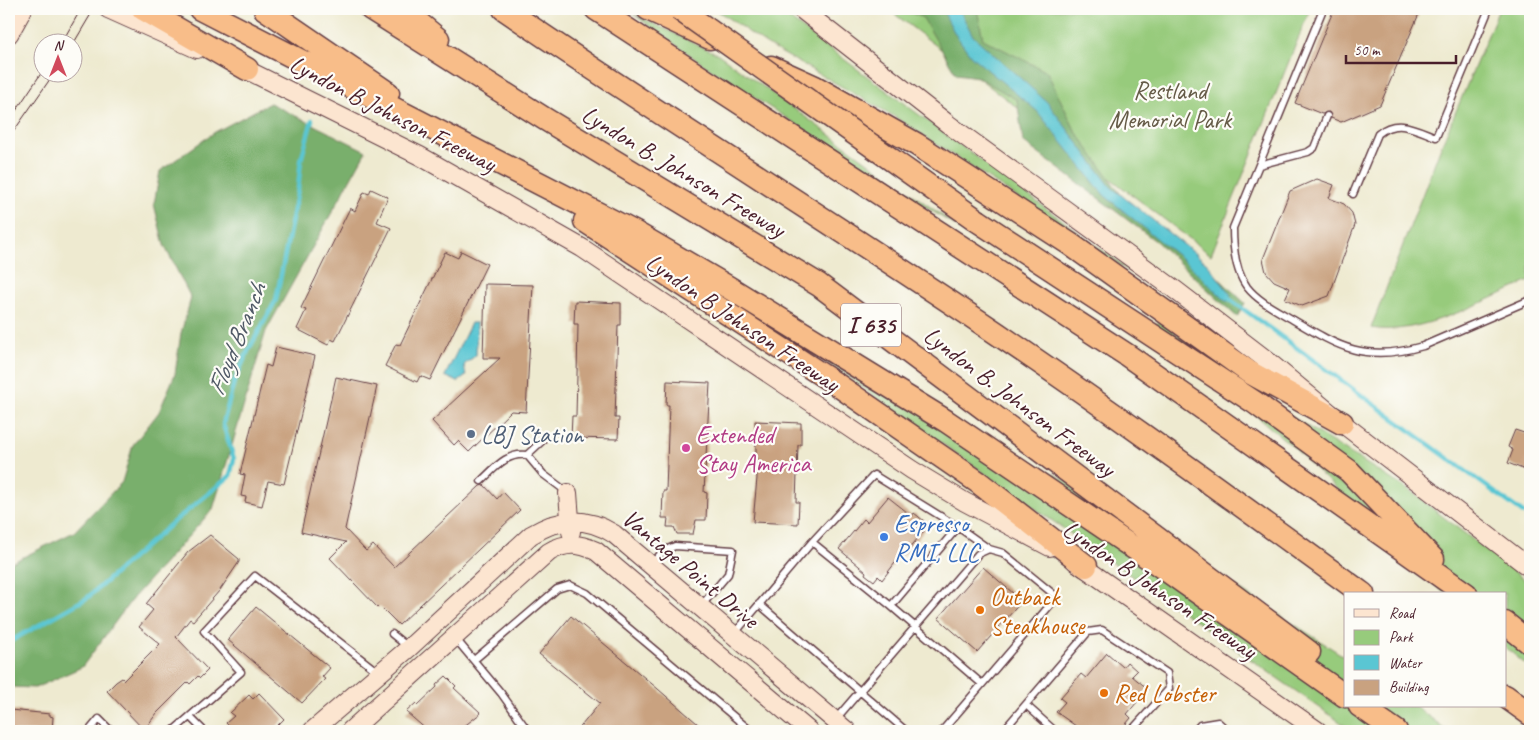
<svg xmlns="http://www.w3.org/2000/svg" width="1539" height="740" viewBox="0 0 1539 740" font-family="Caveat,sans-serif">
<rect width="100%" height="100%" fill="#fdfcf7"/>
<filter id="ink" filterUnits="userSpaceOnUse"><feTurbulence type="fractalNoise" baseFrequency=".02" numOctaves="2"/><feDisplacementMap in="SourceGraphic" scale="10" xChannelSelector="R" yChannelSelector="G"/><feConvolveMatrix kernelMatrix="1 2 1 2 8 2 1 2 1" color-interpolation-filters="sRGB"/></filter>
<filter id="wash" filterUnits="userSpaceOnUse"><feTurbulence type="fractalNoise" baseFrequency=".0096" numOctaves="4" result="noise"/><feDisplacementMap in="SourceGraphic" scale="20" xChannelSelector="R" yChannelSelector="G"/><feGaussianBlur stdDeviation="1.12" result="paint"/><feColorMatrix in="noise" values="0 0 0 0 0 0 0 0 0 0 0 0 0 0 0 0 0 1.4 0 .05"/><feComposite in="paint" operator="in"/></filter>
<g filter="url(#wash)">
<rect width="100%" height="100%" fill="#eeead0"/>
<!-- green -->
<path fill="#97cb7c" stroke="#707554" d="M 715,9 L 776,9 L 1147,283 L 892,115 L 766,44 Z
M 888,9 L 1310,9 L 1211,255 Z
M 1499,9 L 1530,9 L 1530,281 C 1485,300 1419,337 1371,328 L 1440,149 Z
M 633,14 L 718,54 L 965,232 L 708,68 Z
M 1160,322 L 1275,406 L 1410,491 L 1530,584 L 1530,668 L 1505,647 L 1505,594 L 1445,594 L 1291,445 L 1150,327 Z
M 791,338 L 1087,491 L 1345,657 L 1345,706 L 1415,706 L 1448,731 L 1353,731 Z"/>
<!-- forest -->
<path fill="#79af6c" stroke="#62674c" d="M 902,9 L 977,9 L 983,39 L 1047,72 L 1075,130 L 1136,216 L 1179,241 L 1245,303 L 1237,317 L 1157,242 L 1023,142 L 1017,100 L 978,77 L 956,74 L 923,18 Z
M 270,103 L 366,151 L 266,331 L 213,509 L 133,598 L 82,667 L 35,688 L 9,687 L 9,564 L 74,532 L 122,482 L 133,445 L 159,412 L 175,374 L 181,333 L 191,298 L 164,245 L 154,204 L 160,171 L 215,132 Z"/>
<!-- water -->
<path fill="#5ac6d3" stroke="#52727f" d="M 942,9 L 959,9 L 973,36 L 1047,102 L 1111,187 L 1207,263 L 1231,295 L 1227,302 L 1188,264 L 1104,195 L 1037,111 L 971,56 L 955,34 Z
M 471,323 L 477,323 L 476,355 L 464,365 L 466,376 L 458,382 L 445,376 Z"/>
<g fill="none" stroke-linecap="round" stroke-linejoin="round">
<!-- stream -->
<path stroke="#5ac6d3" stroke-width="4.5" d="M 1224,295 L 1530,518
M 9,642 L 87,598 L 171,524 L 230,476 L 234,459 L 223,424 L 234,382 L 248,351 L 276,300 L 298,189 L 301,160 L 312,120"/>
</g>
<g id="blocks">
<!-- building -->
<path fill="#c9a280" d="M 1334,9 L 1421,9 L 1380,105 L 1341,122 L 1331,118 L 1329,112 L 1322,114 L 1295,103 Z
M 1317,179 L 1334,185 L 1329,198 L 1344,204 L 1352,213 L 1355,225 L 1329,296 L 1302,306 L 1285,299 L 1290,288 L 1274,281 L 1266,272 L 1263,259 L 1290,191 Z
M 371,189 L 388,197 L 377,222 L 391,228 L 335,341 L 331,339 L 328,345 L 297,329 L 306,310 L 301,308 L 350,208 L 355,211 L 364,192 L 369,194 Z
M 461,251 L 487,264 L 430,380 L 420,376 L 417,382 L 385,366 L 396,344 L 400,345 L 445,252 L 458,258 Z
M 485,284 L 533,285 L 526,412 L 511,411 L 469,452 L 458,441 L 454,445 L 432,421 L 500,358 L 483,358 Z
M 575,301 L 621,303 L 621,325 L 618,325 L 615,418 L 619,418 L 618,439 L 571,438 L 572,416 L 576,416 L 577,375 L 578,324 L 574,324 Z
M 276,347 L 315,356 L 284,484 L 268,481 L 262,506 L 245,502 L 246,497 L 241,496 L 245,475 L 240,474 L 266,365 L 271,367 Z
M 336,377 L 377,386 L 345,529 L 366,551 L 373,545 L 394,567 L 480,486 L 484,485 L 497,499 L 503,492 L 520,510 L 399,625 L 380,606 L 378,608 L 330,558 L 346,542 L 301,532 Z
M 667,381 L 710,383 L 704,492 L 707,493 L 706,520 L 696,520 L 693,534 L 677,534 L 674,527 L 667,527 L 668,518 L 662,518 L 663,491 L 666,491 L 669,405 L 666,405 Z
M 755,421 L 801,423 L 801,445 L 798,445 L 796,502 L 799,502 L 798,524 L 753,522 L 757,478 Z
M 1515,430 L 1530,435 L 1530,472 L 1508,463 L 1513,450 L 1508,447 Z
M 888,497 L 912,516 L 914,513 L 929,525 L 903,556 L 901,555 L 882,580 L 878,576 L 874,581 L 865,574 L 866,572 L 839,549 L 864,519 L 867,522 Z
M 210,535 L 239,559 L 239,562 L 220,590 L 193,621 L 190,619 L 176,637 L 208,670 L 200,678 L 198,676 L 190,684 L 188,682 L 157,713 L 144,730 L 107,691 L 116,682 L 122,678 L 124,680 L 160,644 L 139,627 L 153,610 L 146,604 L 188,552 Z
M 983,567 L 1022,601 L 977,652 L 938,618 Z
M 256,607 L 330,668 L 322,677 L 325,679 L 302,703 L 228,640 Z
M 571,616 L 658,689 L 706,731 L 577,731 L 600,703 L 539,654 Z
M 1107,653 L 1123,667 L 1127,662 L 1137,671 L 1132,676 L 1148,689 L 1127,714 L 1131,718 L 1120,731 L 1083,731 L 1056,712 L 1065,702 L 1060,698 L 1081,674 L 1086,678 Z
M 446,676 L 456,686 L 454,688 L 481,713 L 458,731 L 428,731 L 406,712 L 416,703 L 418,705 L 437,687 L 436,685 Z
M 259,693 L 284,719 L 277,726 L 282,731 L 234,731 L 226,723 L 234,716 L 230,713 L 249,695 L 253,699 Z
M 10,710 L 50,714 L 50,716 L 53,717 L 52,731 L 9,731 Z"/>
</g>
</g>
<g filter="url(#ink)">
<use href="#blocks" fill-opacity="0" stroke="#633d44" stroke-width="1"/>
<g fill="none" stroke-linecap="round" stroke-linejoin="round">
<!-- lane casing -->
<g stroke="#633d44" stroke-width="9">
<path id="lane" d="M 1239,9 L 1251,9
M 1323,9 L 1233,228 C 1233,247 1235,271 1247,287 C 1258,301 1275,309 1290,318 C 1339,347 1364,363 1423,346 L 1530,300
M 1259,165 L 1308,152 L 1314,148 L 1327,116
M 1353,194 L 1378,134 C 1397,118 1415,129 1436,137 L 1489,9
M 527,455 L 542,441
M 481,481 C 495,468 507,452 527,455 L 543,474 L 567,492
M 958,527 L 989,549
M 812,542 L 891,606
M 652,564 L 663,551 L 675,546 L 733,550 L 728,574 L 702,605
M 759,604 L 906,731
M 392,634 L 408,647
M 734,634 L 812,542 L 874,475 L 958,527 L 891,606 L 982,684
M 455,638 L 501,693 L 528,731
M 474,660 L 557,589 L 570,585 L 587,593 L 751,731
M 1026,705 L 1055,731
M 190,717 L 204,731
M 835,720 L 978,554 L 989,549 L 1003,553 L 1057,597 L 942,731
M 89,731 L 99,719 L 111,731
M 173,731 L 241,672 L 204,631 L 255,576 L 378,672
M 1003,731 L 1088,632 L 1102,630 L 1167,673 L 1169,689 L 1131,731
M 1195,731 L 1200,725 L 1218,722 L 1228,731"/>
</g>
<!-- secondary casing -->
<g stroke="#633d44" stroke-width="20">
<path id="secondary" d="M 108,9 L 197,49
M 801,9 L 948,124 L 1174,289 L 1264,358 L 1342,423 L 1530,568
M 9,34 L 23,9
M 235,64 L 420,156 L 582,248 L 912,470 L 965,502 L 1050,547
M 568,493 L 571,532
M 1075,561 L 1318,731
M 312,731 L 409,648 L 531,535 C 559,518 585,516 614,534 L 847,731
M 350,731 L 549,552 C 566,542 578,543 596,551 L 809,731"/>
</g>
<!-- highway casing -->
<g stroke="#633d44" stroke-width="25">
<path id="highway" d="M 143,9 L 247,69
M 200,9 L 634,232 L 728,287 L 946,421 L 1156,563 L 1345,696
M 265,9 L 388,93
M 371,9 L 545,119 L 819,285 L 1309,652
M 402,9 L 438,39
M 504,9 C 661,116 822,216 980,322 C 1110,409 1236,502 1363,594
M 596,9 L 1127,355 L 1466,594
M 648,9 L 710,38
M 771,67 L 815,87 L 916,144 L 1070,244 L 1249,372 L 1342,423
M 585,221 L 839,386 L 978,482 L 1086,566
M 978,221 L 1254,402 L 1349,471 L 1433,559
M 1505,623 L 1530,643
M 1505,696 L 1530,714
M 1360,706 L 1396,731"/>
</g>
<!-- lane -->
<use href="#lane" stroke="#fff" stroke-width="6"/>
<!-- secondary -->
<use href="#secondary" stroke="#fce5d0" stroke-width="18"/>
<!-- highway -->
<use href="#highway" stroke="#f8bd89" stroke-width="22"/>
<!-- tram -->
<path stroke="#4a1f2b" stroke-width="1" d="M 62,42 L 81,9
M 72,46 L 94,9
M 9,121 L 42,72
M 9,138 L 55,72"/>
<!-- highway-bridge casing -->
<g stroke="#633d44" stroke-width="25" stroke-linecap="butt">
<path id="highway-bridge" d="M 679,9 L 978,221"/>
</g>
<!-- highway-bridge -->
<use href="#highway-bridge" stroke="#f8bd89" stroke-width="22"/>
</g>
</g>
<!-- markers -->
<circle fill="#5c6f8a" stroke="#fdfcf7" stroke-width="2" cx="471" cy="434" r="5"/>
<circle fill="#d1479c" stroke="#fdfcf7" stroke-width="2" cx="686" cy="448" r="5"/>
<circle fill="#3f7fe0" stroke="#fdfcf7" stroke-width="2" cx="884" cy="537" r="5"/>
<g fill="#e8710a" stroke="#fdfcf7" stroke-width="2">
<circle cx="980" cy="610" r="5"/>
<circle cx="1104" cy="693" r="5"/>
</g>
<g text-anchor="middle" stroke-width="4.5" stroke-linejoin="round" paint-order="stroke">
<!-- shield labels -->
<rect fill="#fdfcf7" stroke="#806168" stroke-width="1" x="841" y="303.5" width="60" height="43" rx="4"/>
<g font-size="24" font-weight="bold" fill="#4a1f2b">
<text x="871" y="333">I 635</text>
</g>
<!-- park labels -->
<g font-size="25" fill="#655b47" stroke="#fdfcf7">
<text x="1170" y="99">Restland<tspan x="1170" dy="29">Memorial Park</tspan></text>
</g>
<!-- street labels -->
<g font-size="25" fill="#4a1f2b" stroke="#fdfcf7">
<text transform="translate(393 113) rotate(27)" y="9">Lyndon B Johnson Freeway</text>
<text transform="translate(684 171) rotate(31)" y="9">Lyndon B. Johnson Freeway</text>
<text transform="translate(743 322) rotate(34)" y="9">Lyndon B Johnson Freeway</text>
<text transform="translate(1020 401) rotate(37)" y="9">Lyndon B. Johnson Freeway</text>
<text transform="translate(691 568) rotate(40)" y="9">Vantage Point Drive</text>
<text transform="translate(1160 589) rotate(34)" y="9">Lyndon B Johnson Freeway</text>
</g>
<!-- service labels -->
<g font-size="25" fill="#4e5e75" stroke="#fdfcf7" text-anchor="start">
<text x="481" y="443">LBJ Station</text>
</g>
<!-- hotel labels -->
<g font-size="25" fill="#b23c85" stroke="#fdfcf7" text-anchor="start">
<text x="696" y="443">Extended<tspan x="696" dy="29">Stay America</tspan></text>
</g>
<!-- shop labels -->
<g font-size="25" fill="#366cbe" stroke="#fdfcf7" text-anchor="start">
<text x="894" y="532">Espresso<tspan x="894" dy="29">RMI, LLC</tspan></text>
</g>
<!-- food labels -->
<g font-size="25" fill="#c56008" stroke="#fdfcf7" text-anchor="start">
<text x="990" y="605">Outback<tspan x="990" dy="29">Steakhouse</tspan></text>
<text x="1114" y="702">Red Lobster</text>
</g>
<!-- water labels -->
<g font-size="26" font-style="italic" fill="#505966" stroke="#fdfcf7">
<text transform="translate(236 339) rotate(-68)" y="9">Floyd Branch</text>
</g>
</g>
<!-- margin -->
<rect width="1539" height="740" fill="none" stroke="#fdfcf7" stroke-width="30"/>
<!-- legend -->
<rect x="1344" y="592" width="162" height="115" fill="#fdfcf7" stroke="#b5a4a5"/>
<rect x="1354" y="609" width="25" height="8" fill="#fce5d0" stroke="#b5a4a5"/>
<text x="1389" y="618" font-size="15" fill="#4a1f2b">Road</text>
<rect x="1354" y="630" width="25" height="15" fill="#97cb7c" stroke="#b5a4a5"/>
<text x="1389" y="642" font-size="15" fill="#4a1f2b">Park</text>
<rect x="1354" y="655" width="25" height="15" fill="#5ac6d3" stroke="#b5a4a5"/>
<text x="1389" y="668" font-size="15" fill="#4a1f2b">Water</text>
<rect x="1354" y="680" width="25" height="15" fill="#c9a280" stroke="#b5a4a5"/>
<text x="1389" y="692" font-size="15" fill="#4a1f2b">Building</text>
<!-- north arrow -->
<g transform="translate(58 58)"><circle r="24" fill="#fdfcf7" stroke="#b5a4a5"/>
<path d="M0-4L9 19L0 12L-9 19Z" fill="#d1495b"/>
<text y="-8" font-size="14" font-weight="bold" text-anchor="middle" fill="#4a1f2b">N</text>
</g>
<!-- scale -->
<path d="M1346 55v8h110v-8" fill="none" stroke="#4a1f2b" stroke-width="2.5"/>
<text x="1354" y="55" font-size="15" fill="#4a1f2b" stroke="#fdfcf7" stroke-width="4" paint-order="stroke">50 m</text>
</svg>
